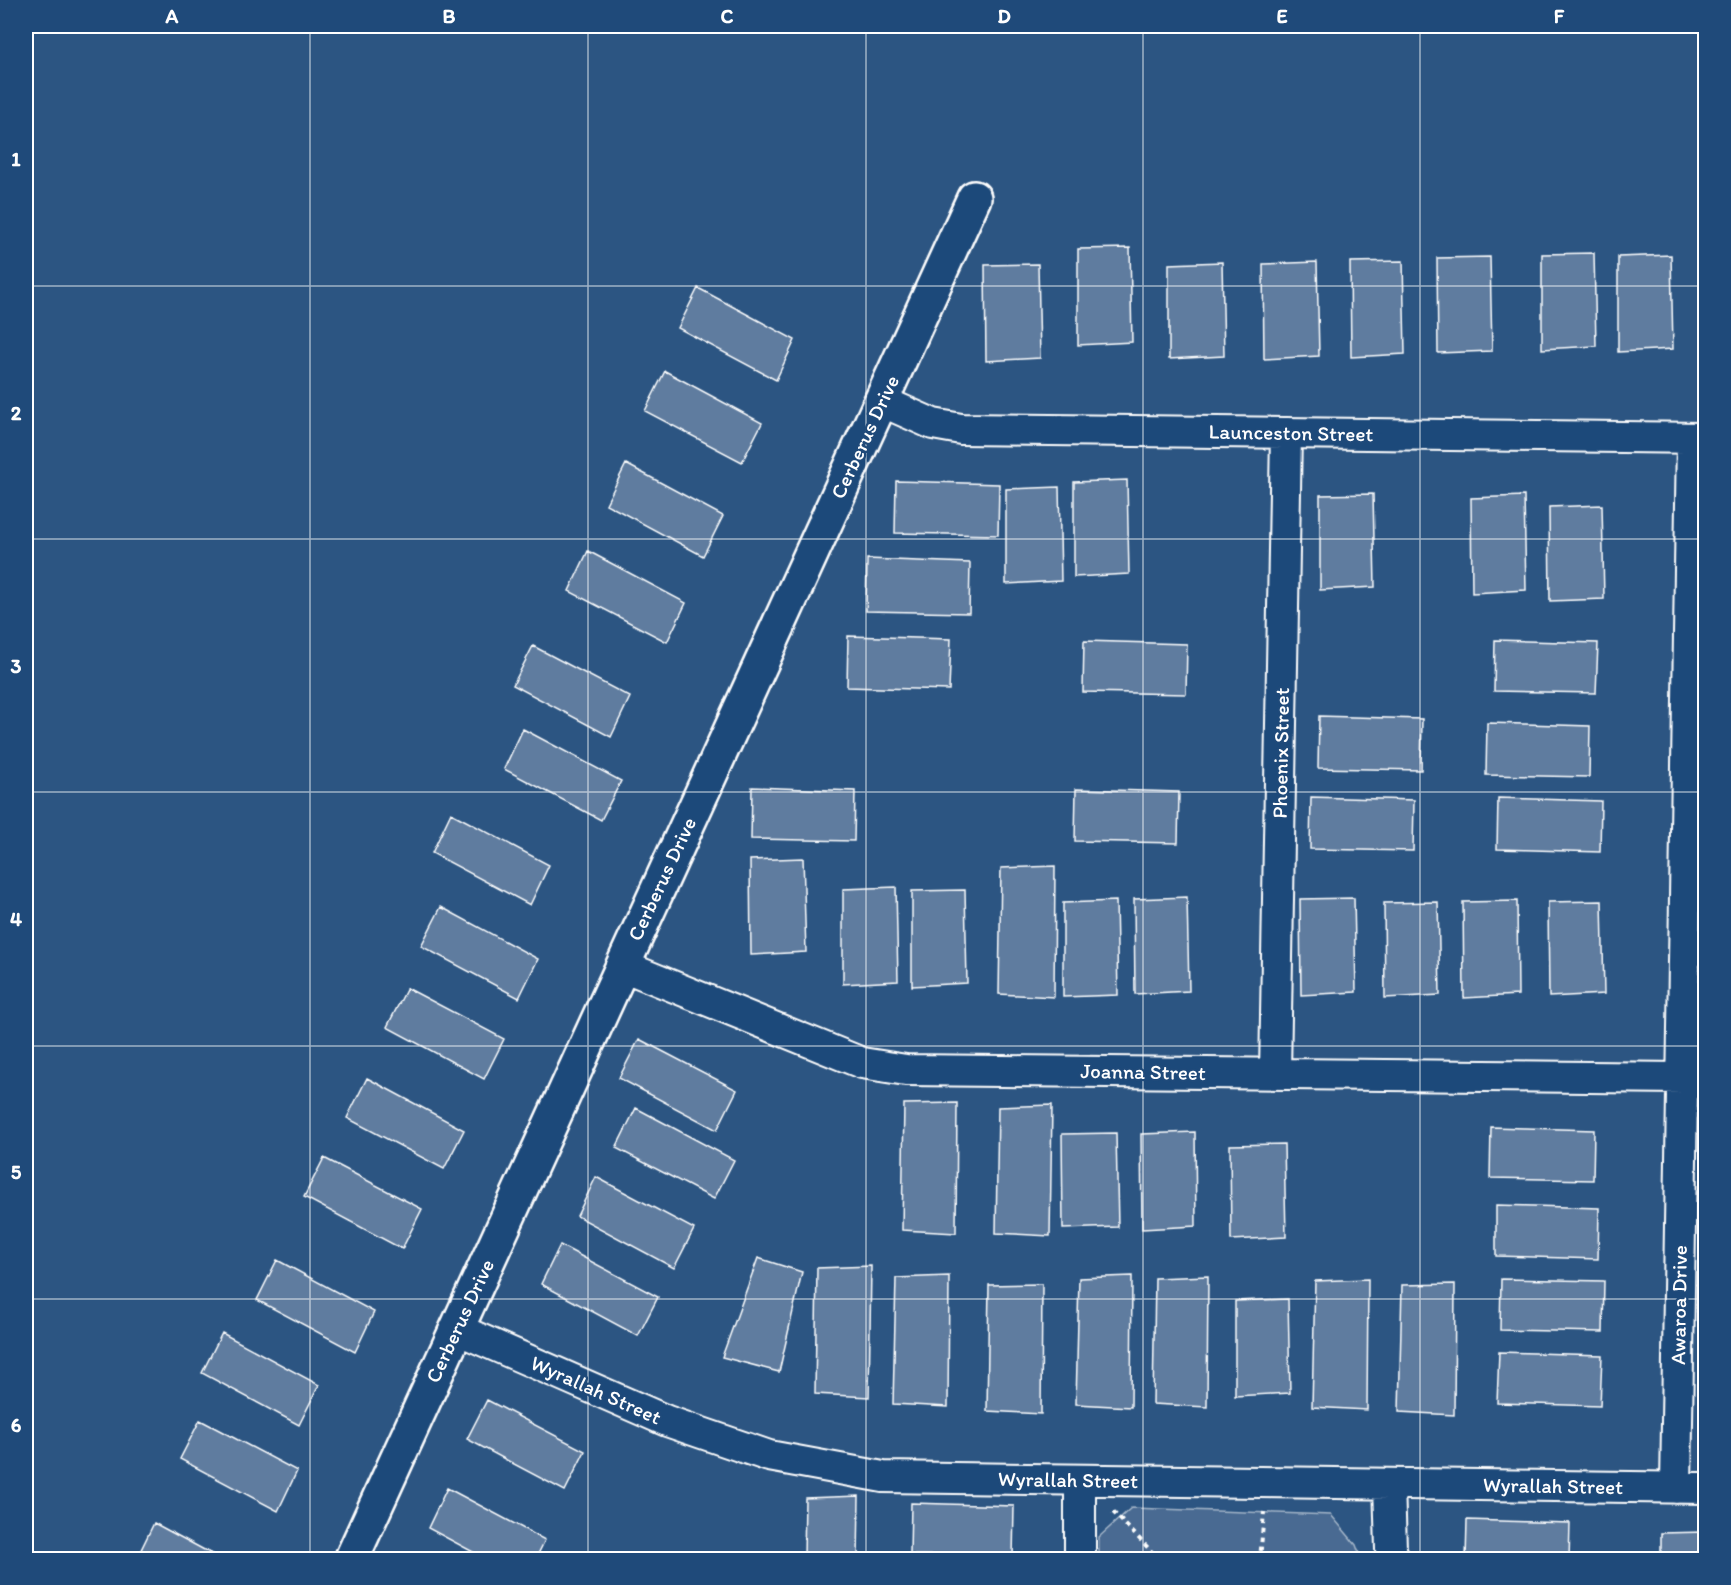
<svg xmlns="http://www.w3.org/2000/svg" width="1731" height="1585" viewBox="0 0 1731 1585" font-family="Itim,sans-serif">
<rect width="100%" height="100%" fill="#2c5582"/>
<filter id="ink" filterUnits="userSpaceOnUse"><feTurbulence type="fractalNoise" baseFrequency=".0167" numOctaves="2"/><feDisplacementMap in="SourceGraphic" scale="12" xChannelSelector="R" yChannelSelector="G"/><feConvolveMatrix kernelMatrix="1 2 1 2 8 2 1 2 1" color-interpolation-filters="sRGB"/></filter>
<g filter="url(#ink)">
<!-- green -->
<path fill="#486b92" stroke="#a4b5c8" stroke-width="1.5" d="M 1131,1508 L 1331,1515 L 1356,1545 L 1361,1559 L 1099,1559 L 1099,1537 Z"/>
<!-- building -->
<path fill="#5e7c9f" stroke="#fff" stroke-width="1.5" d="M 1130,248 L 1132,342 L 1078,345 L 1078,249 Z
M 1594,253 L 1596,346 L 1542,349 L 1542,254 Z
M 1671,255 L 1673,349 L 1618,352 L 1618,257 Z
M 1490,257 L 1492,351 L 1438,353 L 1437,258 Z
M 1403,261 L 1405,354 L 1351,357 L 1350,262 Z
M 1222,262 L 1224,356 L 1169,359 L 1169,264 Z
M 1317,262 L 1319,356 L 1264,359 L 1263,264 Z
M 1038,264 L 1040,358 L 986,361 L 985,265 Z
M 698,288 L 795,340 L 776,380 L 678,328 Z
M 665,371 L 762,423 L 742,462 L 645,411 Z
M 626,464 L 723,516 L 703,556 L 606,504 Z
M 1127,480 L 1129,574 L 1074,577 L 1074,482 Z
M 896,481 L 999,484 L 998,535 L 895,533 Z
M 1059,487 L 1061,581 L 1006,584 L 1006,489 Z
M 1373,494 L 1375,587 L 1320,590 L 1320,495 Z
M 1524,496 L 1526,590 L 1472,593 L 1471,498 Z
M 1602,505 L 1604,599 L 1550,601 L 1549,507 Z
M 588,551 L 686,603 L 667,642 L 569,591 Z
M 867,559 L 970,563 L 969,613 L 866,611 Z
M 848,636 L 951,639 L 949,690 L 847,687 Z
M 1495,640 L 1598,643 L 1596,693 L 1494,691 Z
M 1084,641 L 1187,644 L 1186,694 L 1083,692 Z
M 533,646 L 630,697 L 611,737 L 513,685 Z
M 1319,716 L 1422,719 L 1421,770 L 1318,768 Z
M 1487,723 L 1590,726 L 1589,777 L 1486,775 Z
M 523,729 L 621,781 L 601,820 L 504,769 Z
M 752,787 L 855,791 L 854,841 L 751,839 Z
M 1076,789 L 1179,792 L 1178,843 L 1075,841 Z
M 1311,797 L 1414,800 L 1413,851 L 1310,849 Z
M 1498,798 L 1601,801 L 1600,852 L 1497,849 Z
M 451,813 L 549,865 L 530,905 L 432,853 Z
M 803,858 L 806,952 L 751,955 L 750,860 Z
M 1055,866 L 1054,997 L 999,994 L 1001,868 Z
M 896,887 L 898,981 L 843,984 L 843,889 Z
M 965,890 L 967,983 L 912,986 L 912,891 Z
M 1187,897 L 1189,991 L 1135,994 L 1134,899 Z
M 1354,898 L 1356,992 L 1301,995 L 1300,899 Z
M 1116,901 L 1118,995 L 1063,997 L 1063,903 Z
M 1517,901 L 1518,995 L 1464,998 L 1463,902 Z
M 1602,901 L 1604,994 L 1549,997 L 1548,902 Z
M 1438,902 L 1440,995 L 1385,998 L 1384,903 Z
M 441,907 L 538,959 L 519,998 L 421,946 Z
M 407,988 L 504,1039 L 484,1079 L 387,1027 Z
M 639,1039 L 737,1090 L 717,1130 L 619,1078 Z
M 367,1078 L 464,1130 L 444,1169 L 347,1118 Z
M 957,1103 L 956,1233 L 902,1230 L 904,1104 Z
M 1052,1105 L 1050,1236 L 996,1233 L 998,1107 Z
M 636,1108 L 734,1160 L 714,1199 L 616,1148 Z
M 1491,1127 L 1594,1130 L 1593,1180 L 1490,1178 Z
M 1195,1132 L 1196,1226 L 1142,1229 L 1141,1134 Z
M 1116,1133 L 1118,1227 L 1063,1229 L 1062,1134 Z
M 1284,1144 L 1286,1237 L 1231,1240 L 1230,1145 Z
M 324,1158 L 422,1209 L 402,1249 L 304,1197 Z
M 596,1177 L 694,1229 L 674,1268 L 577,1216 Z
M 1496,1205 L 1599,1208 L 1598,1259 L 1496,1256 Z
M 560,1245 L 658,1297 L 638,1336 L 541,1284 Z
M 758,1258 L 802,1272 L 779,1372 L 722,1357 Z
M 277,1260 L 374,1312 L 355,1352 L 257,1300 Z
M 871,1266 L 869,1397 L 815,1394 L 817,1268 Z
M 949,1276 L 948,1407 L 893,1404 L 896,1278 Z
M 1132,1276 L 1131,1407 L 1076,1404 L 1079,1278 Z
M 1208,1276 L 1207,1407 L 1153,1404 L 1155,1278 Z
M 1368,1279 L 1367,1410 L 1312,1407 L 1315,1281 Z
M 1501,1279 L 1604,1281 L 1603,1332 L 1500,1330 Z
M 1042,1284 L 1041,1414 L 987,1411 L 989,1285 Z
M 1455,1284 L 1454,1415 L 1399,1412 L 1402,1285 Z
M 1288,1299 L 1290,1393 L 1235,1396 L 1235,1301 Z
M 222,1333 L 319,1385 L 299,1425 L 202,1373 Z
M 1499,1352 L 1602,1355 L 1600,1406 L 1497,1403 Z
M 487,1400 L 585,1451 L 565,1491 L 467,1439 Z
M 200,1420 L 297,1471 L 278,1511 L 180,1459 Z
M 447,1488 L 545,1540 L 535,1560 L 488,1560 L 428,1528 Z
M 859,1496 L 858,1560 L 804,1560 L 805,1498 Z
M 911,1503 L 1014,1506 L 1013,1557 L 910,1555 Z
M 1467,1520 L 1570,1523 L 1569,1560 L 1466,1560 Z
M 154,1523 L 223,1560 L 136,1560 Z
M 1706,1532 L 1706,1560 L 1661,1560 L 1661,1533 Z"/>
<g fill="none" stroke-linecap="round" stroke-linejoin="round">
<!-- minor casing -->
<g stroke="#fff" stroke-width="34">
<path id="minor" d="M 881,401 L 933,424 L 961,429 L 1706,438
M 623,966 L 862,1063 L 906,1070 L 1683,1078
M 1275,1074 L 1286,433
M 457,1329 L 667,1421 L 769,1456 L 883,1477 L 1706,1488
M 1389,1484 L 1391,1549 L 1394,1560
M 1676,1488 L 1692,438
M 1080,1560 L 1080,1480"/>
</g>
<!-- tertiary casing -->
<g stroke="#fff" stroke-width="38">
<path id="tertiary" d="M 351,1560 L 974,198"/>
</g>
<!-- path -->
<path stroke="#fff" stroke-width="4" stroke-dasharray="4.5 4.5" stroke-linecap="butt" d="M 1113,1512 L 1160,1560
M 1260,1560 L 1264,1512"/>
<!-- minor -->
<use href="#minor" stroke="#1f4a7a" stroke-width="30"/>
<!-- tertiary -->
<use href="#tertiary" stroke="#1f4a7a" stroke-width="33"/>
</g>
</g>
<!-- grid -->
<path fill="none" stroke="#fff" stroke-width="1.5" stroke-opacity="0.55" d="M 310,26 L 310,1560M 588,26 L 588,1560M 866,26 L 866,1560M 1143,26 L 1143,1560M 1420,26 L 1420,1560M 26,286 L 1706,286M 26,539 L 1706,539M 26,792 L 1706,792M 26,1046 L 1706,1046M 26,1299 L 1706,1299"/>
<g text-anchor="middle" stroke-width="4.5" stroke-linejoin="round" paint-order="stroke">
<!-- street labels -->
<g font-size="21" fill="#fff" stroke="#1f4a7a">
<text transform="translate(1291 433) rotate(1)" y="7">Launceston Street</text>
<text transform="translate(865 437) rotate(-65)" y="7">Cerberus Drive</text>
<text transform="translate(1281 753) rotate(-89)" y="7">Phoenix Street</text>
<text transform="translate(662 879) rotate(-65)" y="7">Cerberus Drive</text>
<text transform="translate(1143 1072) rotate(1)" y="7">Joanna Street</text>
<text transform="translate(1679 1305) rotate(-89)" y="7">Awaroa Drive</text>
<text transform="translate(460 1321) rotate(-65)" y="7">Cerberus Drive</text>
<text transform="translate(596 1390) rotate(24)" y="7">Wyrallah Street</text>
<text transform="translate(1068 1480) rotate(1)" y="7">Wyrallah Street</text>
<text transform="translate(1553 1486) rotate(1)" y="7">Wyrallah Street</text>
</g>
</g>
<!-- margin -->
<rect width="1731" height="1585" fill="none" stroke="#1f4a7a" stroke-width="66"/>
<rect x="33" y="33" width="1665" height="1519" fill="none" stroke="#fff" stroke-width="2"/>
<g font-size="20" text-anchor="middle" font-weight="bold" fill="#fff">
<text x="172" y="23">A</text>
<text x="449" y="23">B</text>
<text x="727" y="23">C</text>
<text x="1004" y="23">D</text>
<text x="1282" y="23">E</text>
<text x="1559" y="23">F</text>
<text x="16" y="166">1</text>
<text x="16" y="420">2</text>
<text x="16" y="673">3</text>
<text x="16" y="926">4</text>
<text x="16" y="1179">5</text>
<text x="16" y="1432">6</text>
</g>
</svg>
